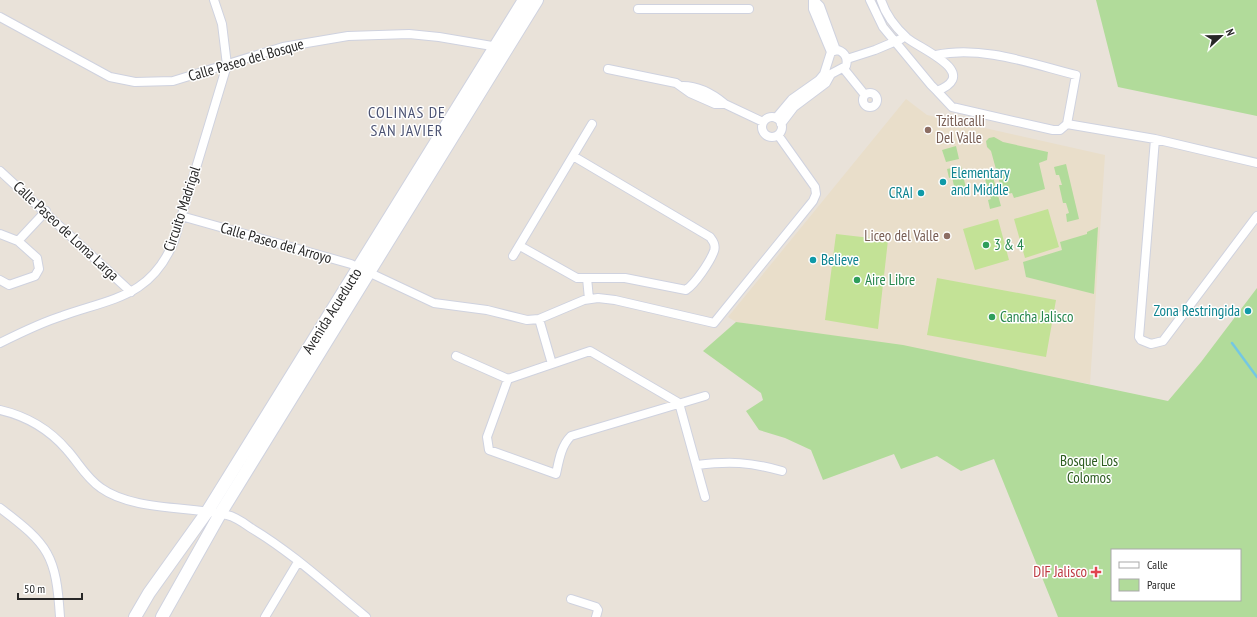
<svg xmlns="http://www.w3.org/2000/svg" width="1257" height="617" viewBox="0 0 1257 617" font-family="'PT Sans Narrow',sans-serif">
<rect width="100%" height="100%" fill="#e9e2d9"/>
<!-- education -->
<path fill="#e9deca" d="M 906,99 L 927,115 L 1105,155 L 1090,384 L 736,322 L 728,317 Z"/>
<!-- green -->
<path fill="#b1db9a" fill-rule="evenodd" d="M 1096,0 L 1257,0 L 1257,116 L 1118,87 Z
M 994,137 L 1003,142 L 1048,152 L 1047,160 L 1039,163 L 1045,189 L 1014,198 L 1012,193 L 1003,195 L 991,151 L 987,147 L 986,141 L 989,138 Z
M 956,146 L 959,159 L 946,162 L 942,150 Z
M 1066,164 L 1079,219 L 1067,222 L 1066,214 L 1069,213 L 1066,203 L 1063,203 L 1059,185 L 1062,185 L 1059,175 L 1056,175 L 1054,167 Z
M 961,166 L 967,193 L 954,196 L 952,187 L 954,186 L 952,177 L 949,178 L 947,169 Z
M 993,177 L 1001,206 L 990,209 L 988,200 L 991,199 L 985,179 Z
M 1098,227 L 1094,294 L 1026,277 L 1023,262 L 1062,250 L 1060,242 L 1087,234 L 1087,232 Z
M 1257,288 L 1257,617 L 1058,617 L 994,459 L 961,471 L 937,456 L 901,469 L 894,454 L 823,480 L 811,450 L 785,438 L 759,430 L 746,411 L 763,400 L 761,393 L 703,351 L 736,322 L 903,345 L 1168,401 L 1201,362 ZM 1112,550 L 1240,550 L 1240,600 L 1112,600 Z"/>
<!-- pitch -->
<path fill="#c3e296" d="M 1048,209 L 1059,247 L 1025,258 L 1014,219 Z
M 998,219 L 1009,260 L 975,270 L 963,229 Z
M 836,234 L 888,240 L 878,329 L 825,320 Z
M 937,278 L 1056,300 L 1046,357 L 927,335 Z"/>
<g fill="none" stroke-linecap="round" stroke-linejoin="round">
<!-- stream -->
<path stroke="#74c7e3" stroke-width="2.5" d="M 1232,343 L 1257,377"/>
<!-- minor casing -->
<g stroke="#cfd2df" stroke-width="10">
<path id="minor" d="M 813,0 L 813,9 L 831,52
M 814,0 L 820,6 L 836,50
M 870,0 L 883,27 L 931,85 L 937,91 C 982,73 920,49 907,38 C 895,27 886,16 881,0
M 638,9 L 749,9
M 0,17 L 110,77 L 135,82 L 173,81 L 283,47 L 348,36 L 409,34 L 439,37 L 498,47
M 936,55 C 982,45 1032,64 1076,75 L 1067,124 L 1060,130 L 1053,130 L 952,107 L 937,91
M 847,59 L 875,50 L 901,39
M 608,69 L 676,83 L 690,93 L 715,104 L 725,104 L 763,122
M 844,69 L 865,95
M 683,86 C 698,86 713,94 725,104
M863 100a7 7 0 1 1 14 0a7 7 0 1 1-14 0Z
M762 127a10 10 0 1 1 20 0a10 10 0 1 1-20 0Z
M 776,118 L 792,99 L 819,80 L 824,74 L 831,52 L 838,50 C 846,53 848,59 846,66 L 831,74 L 826,83 L 794,107 L 781,124
M 1067,124 L 1155,139 L 1257,163
M 1155,139 L 1139,337 L 1141,340 L 1151,344 L 1163,341 L 1257,216
M 0,171 L 131,292
M 181,216 L 351,264 L 434,303 L 487,310 L 527,320 L 539,319 L 584,300 L 598,298 L 615,300 L 714,323 L 813,201 L 816,194 L 815,187 L 778,135
M 0,234 L 18,241 L 46,211
M 520,246 L 577,278 L 625,278 L 686,290 C 695,284 710,262 714,251 C 716,245 713,241 710,237 L 573,156
M 513,256 L 592,124
M 587,278 L 589,299
M 0,280 L 9,285 L 35,276 L 39,269 L 37,258 L 18,241
M 539,319 L 552,364
M 0,343 C 20,333 40,323 62,316 C 113,298 151,297 174,241 L 227,65 L 222,24 L 214,0
M 456,356 L 508,379 L 590,351 L 679,403 L 705,497
M 508,379 L 487,437 L 489,450 L 556,474 C 559,460 561,446 571,436 L 705,396
M 0,410 C 26,416 49,429 67,450 C 78,462 86,478 101,488 C 133,511 191,506 227,515 C 236,517 244,523 251,528 C 293,553 329,587 366,617
M 697,465 C 730,461 750,462 782,471
M 0,508 C 49,545 56,555 60,617
M 571,599 L 596,607 L 598,610 L 596,617
M 265,617 L 298,562"/>
</g>
<!-- secondary casing -->
<g stroke="#cfd2df" stroke-width="14">
<path id="secondary" d="M 135,617 L 149,593 L 207,512 L 524,0
M 162,617 L 220,514 L 537,0"/>
</g>
<!-- minor -->
<use href="#minor" stroke="#fff" stroke-width="8"/>
<!-- secondary -->
<use href="#secondary" stroke="#fff" stroke-width="12"/>
</g>
<!-- markers -->
<g fill="#8d6e63" stroke="#fff" stroke-width="1.5">
<circle cx="928" cy="130" r="4"/>
<circle cx="947" cy="236" r="4"/>
</g>
<g fill="#0f9aa8" stroke="#fff" stroke-width="1.5">
<circle cx="943" cy="182" r="4"/>
<circle cx="921" cy="193" r="4"/>
<circle cx="813" cy="260" r="4"/>
<circle cx="1248" cy="311" r="4"/>
</g>
<g fill="#2e9e5b" stroke="#fff" stroke-width="1.5">
<circle cx="986" cy="245" r="4"/>
<circle cx="857" cy="280" r="4"/>
<circle cx="992" cy="317" r="4"/>
</g>
<path fill="#e0444e" stroke="#fff" stroke-width="1.5" d="M1094 566h4v4h4v4h-4v4h-4v-4h-4v-4h4z"/>
<g text-anchor="middle" stroke-width="3" stroke-linejoin="round" paint-order="stroke">
<!-- street labels -->
<g font-size="15" fill="#272727" stroke="#fff">
<text transform="translate(246 60) rotate(-16)" y="5">Calle Paseo del Bosque</text>
<text transform="translate(182 209) rotate(-72)" y="5">Circuito Madrigal</text>
<text transform="translate(66 231) rotate(43)" y="5">Calle Paseo de Loma Larga</text>
<text transform="translate(276 243) rotate(16)" y="5">Calle Paseo del Arroyo</text>
<text transform="translate(332 311) rotate(-58)" y="5">Avenida Acueducto</text>
</g>
<!-- education labels -->
<g font-size="15" fill="#785e54" stroke="#fff" text-anchor="start">
<text x="936" y="126">Tzitlacalli<tspan x="936" dy="17">Del Valle</tspan></text>
<text x="939" y="241" text-anchor="end">Liceo del Valle</text>
</g>
<!-- culture labels -->
<g font-size="15" fill="#0d838f" stroke="#fff" text-anchor="start">
<text x="951" y="178">Elementary<tspan x="951" dy="17">and Middle</tspan></text>
<text x="913" y="198" text-anchor="end">CRAI</text>
<text x="821" y="265">Believe</text>
<text x="1240" y="316" text-anchor="end">Zona Restringida</text>
</g>
<!-- leisure labels -->
<g font-size="15" fill="#27864d" stroke="#fff" text-anchor="start">
<text x="994" y="250">3 &amp; 4</text>
<text x="865" y="285">Aire Libre</text>
<text x="1000" y="322">Cancha Jalisco</text>
</g>
<!-- park labels -->
<g font-size="15" fill="#2c5c1f" stroke="#fff">
<text x="1089" y="466">Bosque Los<tspan x="1089" dy="17">Colomos</tspan></text>
</g>
<!-- health labels -->
<g font-size="15" fill="#be3a42" stroke="#fff" text-anchor="end">
<text x="1087" y="577">DIF Jalisco</text>
</g>
<!-- neighbourhood labels -->
<g font-size="16" letter-spacing="1" fill="#4c5373" stroke="#fff">
<text x="407" y="118">COLINAS DE<tspan x="407" dy="18">SAN JAVIER</tspan></text>
</g>
</g>
<!-- legend -->
<rect x="1111" y="549" width="130" height="52" fill="#ffffff" stroke="#a9a9a9"/>
<rect x="1119" y="562" width="20" height="6" fill="#ffffff" stroke="#a9a9a9"/>
<text x="1147" y="569" font-size="12" fill="#272727">Calle</text>
<rect x="1119" y="579" width="20" height="12" fill="#b1db9a" stroke="#a9a9a9"/>
<text x="1147" y="589" font-size="12" fill="#272727">Parque</text>
<!-- north arrow -->
<g transform="translate(1221 36) rotate(68)" stroke="#ffffff" stroke-width="3" paint-order="stroke">
<path d="M0-3L7 15L0 10L-7 15Z" fill="#272727"/>
<text y="-6" font-size="11" font-weight="bold" text-anchor="middle" fill="#272727">N</text>
</g>
<!-- scale -->
<path d="M18 593v6h64v-6" fill="none" stroke="#272727" stroke-width="2"/>
<text x="24" y="593" font-size="12" fill="#272727" stroke="#ffffff" stroke-width="3" paint-order="stroke">50 m</text>
</svg>
